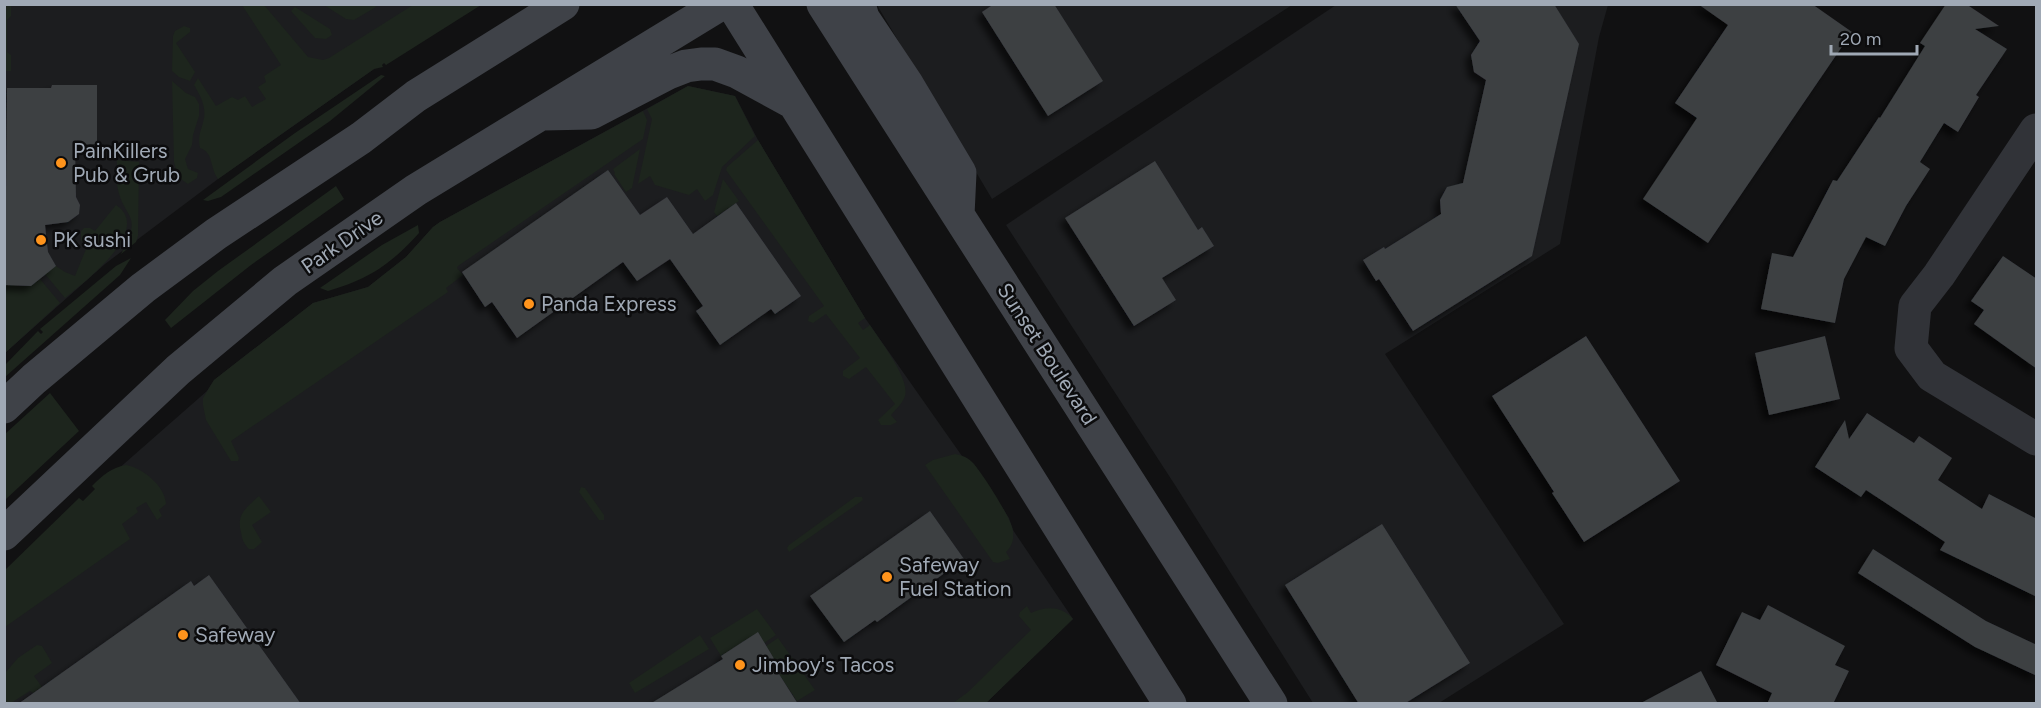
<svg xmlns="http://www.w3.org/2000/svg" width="2041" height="708" viewBox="0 0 2041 708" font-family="Figtree,sans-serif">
<defs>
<filter id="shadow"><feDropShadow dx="-5.5" dy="5.5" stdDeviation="3" flood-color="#0009"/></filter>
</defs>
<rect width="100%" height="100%" fill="#111112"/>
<!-- built -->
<path fill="#1c1d1f" d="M 5,5 L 478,5 L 374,69 L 218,179 L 105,264 L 5,353 Z
M 877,5 L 1292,5 L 992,199 Z
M 1336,5 L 1608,5 L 1599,37 L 1560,244 L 1385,354 L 1564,624 L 1439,703 L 1313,703 L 1175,485 L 1006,225 Z
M 688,86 L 735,96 L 758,140 L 865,318 L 962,456 L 974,464 L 1009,518 L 1013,530 L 1073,619 L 986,703 L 5,704 L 4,585 L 109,477 L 207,391 L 214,380 L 313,303 L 368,287 L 406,257 L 433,227 L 440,222 Z"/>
<!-- green -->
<path fill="#1d251d" d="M 4,5 L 11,5 L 11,16 L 7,20 L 7,52 L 11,55 L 11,71 L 5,71 Z
M 242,5 L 264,5 L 308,57 L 323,60 L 329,58 L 413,5 L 481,5 L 386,65 L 384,63 L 382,65 L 383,67 L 374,69 L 218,179 C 209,166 214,153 200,148 C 197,135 202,130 204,118 C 206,106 200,95 194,85 L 198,78 L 216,106 L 232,97 L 238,100 L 245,96 L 252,107 L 266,99 L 258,87 L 266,82 L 264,76 L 281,65 Z
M 375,5 L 376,7 L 354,20 L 346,19 L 324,5 Z
M 295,7 L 330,29 L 332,35 L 326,39 L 315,38 L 291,11 Z
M 184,26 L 190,28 L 190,32 L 176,43 L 195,72 L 190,81 L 179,77 L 172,71 L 173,36 L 175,31 Z
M 381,75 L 385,76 L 330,121 L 221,197 L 208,201 L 203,200 L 295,133 Z
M 172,81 L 186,93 L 195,97 L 199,104 L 199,116 L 193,135 L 192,145 L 185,159 L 188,169 L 198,173 L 197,178 L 188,184 L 178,177 L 174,162 Z
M 688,86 L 735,96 L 755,136 L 722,167 L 713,195 L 705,201 L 697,189 L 689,195 L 655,185 L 650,176 L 638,184 L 652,119 L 647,109 Z
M 643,111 L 647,120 L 643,139 L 458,266 L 457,268 L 463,275 L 446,288 L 448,292 L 231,441 L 239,458 L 238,461 L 231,461 L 206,420 L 203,405 L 203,398 L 214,380 L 313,303 L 368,287 L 406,257 L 433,227 L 440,222 Z
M 758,140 L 865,318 L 858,323 L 863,330 L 870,325 C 880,341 910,378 905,396 C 903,403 896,409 891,415 L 897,422 L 891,425 L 881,425 L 878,420 L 895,404 L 866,367 L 849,379 L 843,376 L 843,371 L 860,358 L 826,314 L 813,323 L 808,321 L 809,316 L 824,306 L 726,170 L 727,167 Z
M 640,149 L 632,188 L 626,192 L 614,174 L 615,173 L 613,169 Z
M 117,160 L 139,162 L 138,236 L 136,242 L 121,254 C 145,211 122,220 117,184 C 116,176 117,167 117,160 Z
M 723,179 L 739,201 L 717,216 L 714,212 Z
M 336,186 L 344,199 L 251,265 L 171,328 L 165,320 L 193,291 L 218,271 Z
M 116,205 C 154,230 83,283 65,298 L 45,274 L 56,266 L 65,272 L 75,276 L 88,244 L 81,241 L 81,231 L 84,228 L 90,228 L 95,231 Z
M 418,225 L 419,233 C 390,265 369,279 328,291 L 320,288 L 382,245 Z
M 131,258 L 120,275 L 5,377 L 5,365 L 38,331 L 41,334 L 43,332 L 40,329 L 116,266 Z
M 40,279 L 60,303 L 5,353 L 5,285 L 31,286 Z
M 50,393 L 79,431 L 5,500 L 5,434 Z
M 955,454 C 961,455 967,457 972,462 C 981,471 1012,519 1013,531 C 1014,540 1012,546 1006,552 L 1010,559 L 998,563 L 993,562 L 925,465 L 933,460 Z
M 126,465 C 143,468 165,486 166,504 L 159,510 L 162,516 L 157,520 L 146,502 L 136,508 L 138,512 L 122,524 L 130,539 L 5,627 L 5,570 L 79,498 L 83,501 L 95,489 L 92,486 C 103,475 111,468 126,465 Z
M 581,487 L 585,488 L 604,515 L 604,520 L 599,520 L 579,492 Z
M 259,496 L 271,512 L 252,525 L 262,542 L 254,549 L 249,549 C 244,544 242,540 241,532 C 236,514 247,507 259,496 Z
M 855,497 L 862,497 L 863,500 L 789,552 L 787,548 L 789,545 Z
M 1027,606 L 1031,613 C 1046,606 1062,606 1073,619 L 986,703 L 953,703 L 968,692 L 1031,630 L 1019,616 L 1020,612 Z
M 757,609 L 776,635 L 764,643 L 758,633 L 721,656 L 710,638 Z
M 700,635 L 709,649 L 635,693 L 629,683 Z
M 778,638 L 815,690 L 797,701 L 779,674 L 782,672 L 766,646 Z
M 37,645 L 42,646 L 52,663 L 34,676 L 42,687 L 33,693 L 30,691 L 11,703 L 5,703 L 5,673 L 18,658 Z"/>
<!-- building -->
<path fill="#3c3f43" filter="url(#shadow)" d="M 994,4 L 1054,4 L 1103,81 L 1048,116 L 982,12 Z
M 1455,4 L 1554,4 L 1579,44 L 1532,256 L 1413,331 L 1379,279 L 1376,281 L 1363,260 L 1384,247 L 1385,249 L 1441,214 L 1440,200 L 1447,187 L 1463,183 L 1486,80 L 1474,72 L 1471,55 L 1480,41 Z
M 1698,4 L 1812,4 L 1852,32 L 1708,243 L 1643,199 L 1697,118 L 1675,103 L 1728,25 Z
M 1946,4 L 1966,4 L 1999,26 L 1975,29 L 2007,49 L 1976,95 L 1979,97 L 1958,132 L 1944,123 L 1920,162 L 1930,169 L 1906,206 L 1885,246 L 1866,237 L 1844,279 L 1835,323 L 1761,309 L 1772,253 L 1793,257 L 1833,180 L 1837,181 L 1879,117 L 1880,118 L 1925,46 L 1920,43 Z
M 52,85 L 97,85 L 97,144 L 75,145 L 76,197 L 80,205 L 79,214 L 68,222 L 45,225 L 48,252 L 56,266 L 31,286 L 5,285 L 7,88 L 51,88 Z
M 1155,161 L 1198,230 L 1202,227 L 1214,246 L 1162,278 L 1176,300 L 1134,326 L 1065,218 Z
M 608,170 L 640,215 L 667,197 L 693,234 L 736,203 L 801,296 L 775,314 L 771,309 L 720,345 L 696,311 L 703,306 L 670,259 L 637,281 L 623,262 L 517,338 L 492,302 L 485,307 L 462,272 Z
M 2003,256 L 2037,279 L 2037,369 L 1974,324 L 1984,310 L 1971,301 Z
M 1586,336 L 1680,481 L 1584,542 L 1552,493 L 1554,492 L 1492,396 Z
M 1825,336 L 1840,399 L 1769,415 L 1755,353 Z
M 1867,413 L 1914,443 L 1919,436 L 1952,458 L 1938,480 L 1982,509 L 1989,494 L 2037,519 L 2037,597 L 1940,550 L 1945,542 L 1866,490 L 1861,497 L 1815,467 L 1845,420 L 1849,439 Z
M 930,511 L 964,559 L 877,622 L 875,620 L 844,642 L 810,596 Z
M 1382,524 L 1470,663 L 1404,704 L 1359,704 L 1285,585 Z
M 1873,549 L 1986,621 L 2037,645 L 2037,676 L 1975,647 L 1858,573 Z
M 209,575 L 301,704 L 18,704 L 191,581 L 194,586 Z
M 1768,605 L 1845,646 L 1835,665 L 1849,671 L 1833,704 L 1767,704 L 1772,693 L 1716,665 L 1742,612 L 1760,620 Z
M 758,632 L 782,672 L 779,674 L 798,704 L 650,704 L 723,659 L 721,656 Z
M 1701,671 L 1718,704 L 1639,704 Z"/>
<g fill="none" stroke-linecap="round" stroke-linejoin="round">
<!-- street -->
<path stroke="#313338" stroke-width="33" d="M 2036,130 L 1939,275 L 1915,306 L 1911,348 L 1932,376 L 2036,439"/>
<!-- secondary -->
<path stroke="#3f4248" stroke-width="33" d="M 732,4 L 1170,704
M 823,4 L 1271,704
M 859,4 L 863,18 L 907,84 L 960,173 L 958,215
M 543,114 L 591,113 L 668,73 L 686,66 L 701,64 L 715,64 L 737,72 L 792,102
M 4,407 L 34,379 L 143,288 L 216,234 L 361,138 L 416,96 L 563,4
M 4,534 L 178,370 L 285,281 L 416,190 L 721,4"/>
</g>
<!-- markers -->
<g fill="#ff941c" stroke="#0c0c0d" stroke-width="2">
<circle cx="61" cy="163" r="6"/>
<circle cx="41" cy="240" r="6"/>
<circle cx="529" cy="304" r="6"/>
<circle cx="887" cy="577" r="6"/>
<circle cx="183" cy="635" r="6"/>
<circle cx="740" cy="665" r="6"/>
</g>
<g text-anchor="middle" stroke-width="5" stroke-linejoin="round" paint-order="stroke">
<!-- poi labels -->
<g font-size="21" fill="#a0a9b5" stroke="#0c0c0d" text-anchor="start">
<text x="73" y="158">PainKillers<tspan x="73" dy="24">Pub &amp; Grub</tspan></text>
<text x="53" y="247">PK sushi</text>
<text x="541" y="311">Panda Express</text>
<text x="899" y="572">Safeway<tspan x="899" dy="24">Fuel Station</tspan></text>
<text x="195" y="642">Safeway</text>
<text x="752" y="672">Jimboy's Tacos</text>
</g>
<!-- street labels -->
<g font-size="21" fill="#a0a9b5" stroke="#0c0c0d">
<text transform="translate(342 242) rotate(-35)" y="7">Park Drive</text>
<text transform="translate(1047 354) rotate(57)" y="7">Sunset Boulevard</text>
</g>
</g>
<!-- border -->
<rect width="2041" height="708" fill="none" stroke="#a0a9b5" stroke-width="12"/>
<!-- scale -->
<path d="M1831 45v9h86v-9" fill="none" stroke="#a0a9b5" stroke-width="3"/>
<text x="1840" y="45" font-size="18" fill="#a0a9b5" stroke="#0c0c0d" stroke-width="4.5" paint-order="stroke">20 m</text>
</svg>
